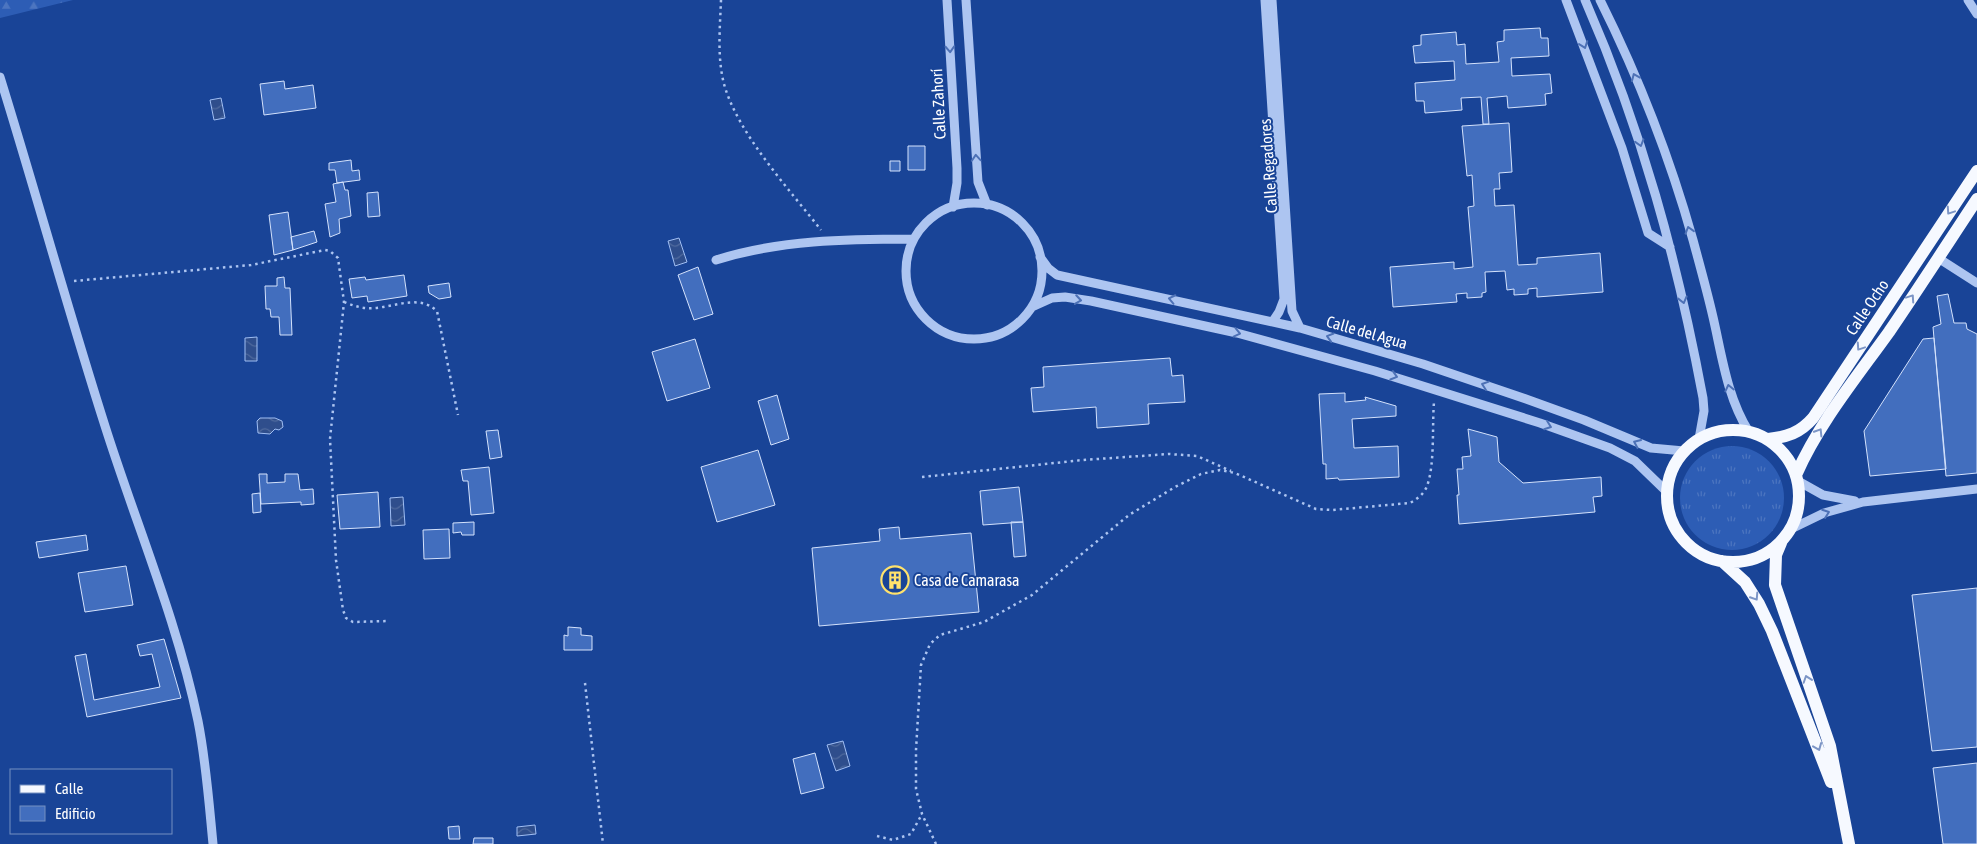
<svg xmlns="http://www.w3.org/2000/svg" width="1977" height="844" viewBox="0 0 1977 844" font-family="'Asap Condensed',sans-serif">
<defs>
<pattern id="grass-tufts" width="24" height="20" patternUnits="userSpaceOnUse" patternTransform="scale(1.25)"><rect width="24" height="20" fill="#2d5db5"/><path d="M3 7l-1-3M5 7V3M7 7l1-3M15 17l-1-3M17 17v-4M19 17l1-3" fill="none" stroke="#4c75c0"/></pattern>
<pattern id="forest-firs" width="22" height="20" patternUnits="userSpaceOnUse" patternTransform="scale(1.25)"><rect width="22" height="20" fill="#2d5db5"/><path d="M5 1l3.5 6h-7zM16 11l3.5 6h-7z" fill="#4c75c0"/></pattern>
<pattern id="water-waves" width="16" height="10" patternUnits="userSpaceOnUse" patternTransform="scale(1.25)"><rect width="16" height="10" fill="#2f4e8c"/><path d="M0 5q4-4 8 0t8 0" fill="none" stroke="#4e699d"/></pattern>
</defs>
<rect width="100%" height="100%" fill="#194497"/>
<!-- grass -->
<path fill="url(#grass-tufts)" d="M1680 498a52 52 0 1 1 104 0a52 52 0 1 1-104 0Z"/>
<!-- forest -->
<path fill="url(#forest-firs)" d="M 0,0 L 73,0 L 0,18 Z"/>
<!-- water -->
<path fill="url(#water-waves)" stroke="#a0bef3" d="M 221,98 L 225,118 L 214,120 L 210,100 Z
M 679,238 L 687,262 L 675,266 L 668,241 Z
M 257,337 L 257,361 L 245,361 L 245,338 Z
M 260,418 L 275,418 L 282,421 L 283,427 L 279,430 L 275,429 L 270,434 L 258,433 L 257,421 Z
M 403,497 L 405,525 L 391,526 L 390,498 Z
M 843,741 L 850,766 L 836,771 L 827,745 Z
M 535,825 L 536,834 L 517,836 L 517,827 Z"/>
<!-- building -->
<path fill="#426ebe" stroke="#d4e2fc" d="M 1540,28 L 1541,38 L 1548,38 L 1549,56 L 1511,58 L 1512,76 L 1550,74 L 1552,93 L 1545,94 L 1546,105 L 1508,108 L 1507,96 L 1487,98 L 1489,124 L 1483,124 L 1481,97 L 1461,98 L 1462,110 L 1425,113 L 1424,101 L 1416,101 L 1415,83 L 1455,80 L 1454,61 L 1415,63 L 1413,46 L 1421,45 L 1421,35 L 1456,32 L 1457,45 L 1465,44 L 1466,64 L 1499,62 L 1497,42 L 1504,41 L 1504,30 Z
M 284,81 L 285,89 L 313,85 L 316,108 L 264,115 L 260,84 Z
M 1509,123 L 1512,172 L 1499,173 L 1500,189 L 1494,189 L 1495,206 L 1514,205 L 1518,265 L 1537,264 L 1537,258 L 1600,253 L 1603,292 L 1537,297 L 1537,288 L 1528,289 L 1528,294 L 1514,295 L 1514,289 L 1507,290 L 1505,271 L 1485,272 L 1486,292 L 1482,293 L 1482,297 L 1467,298 L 1467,293 L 1456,294 L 1457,302 L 1393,307 L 1390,267 L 1454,262 L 1454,269 L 1473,267 L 1468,207 L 1474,206 L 1472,175 L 1467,176 L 1462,126 Z
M 908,146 L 925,146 L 925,170 L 908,170 Z
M 351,160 L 352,171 L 359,170 L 360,180 L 337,183 L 335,170 L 329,170 L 329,163 Z
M 890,161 L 900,161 L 900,171 L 890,171 Z
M 343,182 L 345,190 L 348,190 L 351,216 L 339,219 L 340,233 L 330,237 L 325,204 L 336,202 L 333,184 Z
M 378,192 L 380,216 L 368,217 L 367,193 Z
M 288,212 L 293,250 L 274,255 L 269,215 Z
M 314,231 L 317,242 L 293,250 L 291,237 Z
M 698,267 L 713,314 L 694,320 L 678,275 Z
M 404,275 L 407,296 L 368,302 L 367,296 L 352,298 L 349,279 L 365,277 L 366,280 Z
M 284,277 L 285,288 L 290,288 L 292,335 L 280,335 L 279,317 L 271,317 L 270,309 L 266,309 L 265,286 L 277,286 L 277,278 Z
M 449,283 L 451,297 L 439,299 L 429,293 L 428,286 Z
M 1948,294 L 1954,323 L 1966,323 L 1967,329 L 1977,334 L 1977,473 L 1946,476 L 1933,327 L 1941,324 L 1937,296 Z
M 1934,338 L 1946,469 L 1870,476 L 1864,431 L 1923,339 Z
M 695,339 L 710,388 L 667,401 L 652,352 Z
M 1170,358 L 1172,376 L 1183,375 L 1185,402 L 1148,404 L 1149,424 L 1097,428 L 1096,407 L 1033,412 L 1031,388 L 1044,387 L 1043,367 Z
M 1345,393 L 1345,402 L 1366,400 L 1365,397 L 1396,406 L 1396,416 L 1352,419 L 1354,448 L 1398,446 L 1399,477 L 1339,480 L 1338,478 L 1326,479 L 1326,464 L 1323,464 L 1319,394 Z
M 777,395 L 789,439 L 771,445 L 758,401 Z
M 1468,429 L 1497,437 L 1499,462 L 1523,483 L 1601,477 L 1602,496 L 1593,497 L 1595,512 L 1459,524 L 1457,495 L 1459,495 L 1457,469 L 1463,469 L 1462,457 L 1471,456 Z
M 498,430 L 502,457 L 490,459 L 486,431 Z
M 758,450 L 775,505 L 717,522 L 701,467 Z
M 489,467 L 494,513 L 471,515 L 468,481 L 463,481 L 461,470 Z
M 259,474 L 267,474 L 267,483 L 285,482 L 285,474 L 298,474 L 300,490 L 313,489 L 314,504 L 301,505 L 301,502 L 261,504 Z
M 1019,487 L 1023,522 L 983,525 L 980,491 Z
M 378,492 L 380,527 L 340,529 L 337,495 Z
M 260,493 L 261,512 L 253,513 L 252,494 Z
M 474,522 L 474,535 L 462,535 L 461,532 L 453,533 L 453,523 Z
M 1011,522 L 1023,522 L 1026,556 L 1014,557 Z
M 899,527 L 900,539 L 971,533 L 979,612 L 819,626 L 812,548 L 880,541 L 879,529 Z
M 449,529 L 450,558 L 424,559 L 423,530 Z
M 86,535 L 88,550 L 39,558 L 36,542 Z
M 126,566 L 133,605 L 85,612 L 78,573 Z
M 1977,588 L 1977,747 L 1932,751 L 1912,595 Z
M 568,627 L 581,628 L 581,635 L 592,636 L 592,650 L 564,650 L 564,635 L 568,636 Z
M 164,639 L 181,698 L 87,717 L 75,656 L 86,654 L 94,700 L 160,687 L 152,654 L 140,656 L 137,645 Z
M 815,753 L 824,788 L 801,794 L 793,759 Z
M 1977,763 L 1977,844 L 1943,844 L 1933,768 Z
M 459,826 L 460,839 L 449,839 L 448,827 Z
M 474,838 L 493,838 L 493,844 L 473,844 Z"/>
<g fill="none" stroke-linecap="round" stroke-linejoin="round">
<!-- path -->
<path stroke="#adc5f1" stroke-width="2.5" stroke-dasharray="2.5 4" stroke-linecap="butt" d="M 721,0 C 720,27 717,57 724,84 C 738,134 789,189 821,230
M 74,281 L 251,265 L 325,250 L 330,251 L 338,258 L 344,302 L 330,439 L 336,560 L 343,610 L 346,618 L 353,622 L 388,621
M 344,302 C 354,306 363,309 374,308 C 395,307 419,294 437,311 L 458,415
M 922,477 L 1083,460 L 1169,454 L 1197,456 L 1231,471
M 585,683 L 603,844
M 877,836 L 893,840 L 911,834 L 922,814
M 936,844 L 922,814 L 916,789 L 916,750 L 921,665 L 930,644 L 940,635 L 984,622 L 1032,595 L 1129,515 L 1175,487 L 1201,474 L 1220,470 L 1235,473 L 1316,509 L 1332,510 L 1410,503 C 1417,499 1424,494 1427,486 C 1435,465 1432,425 1434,402"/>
<!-- minor -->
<path stroke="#adc5f1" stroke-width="9" d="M 947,0 L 957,168 L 957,183 L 953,207
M 966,0 L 978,182 L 987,205
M 1265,0 L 1284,299 L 1279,312 L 1273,321
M 1272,0 L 1292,311 L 1300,328
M 1566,0 L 1622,148 L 1648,233 L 1670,247
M 1585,0 C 1642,130 1677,259 1703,398 L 1704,411 L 1699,439
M 1600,0 C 1638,76 1670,158 1693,240 C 1700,266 1707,291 1713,317 C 1722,356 1727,397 1749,432
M 1968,0 L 1977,14
M 0,77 C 36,193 68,310 105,426 C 136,524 177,620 198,721 C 206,761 209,803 213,844
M906 271a68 68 0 1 1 136 0a68 68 0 1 1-136 0Z
M 1040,257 L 1048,268 L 1057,275 L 1300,328 L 1423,364 L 1526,399 L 1584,420 L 1651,448 L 1684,451
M 1938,258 L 1977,283
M 716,260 C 779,240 847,239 913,239
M 1032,307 L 1052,298 L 1065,297 L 1091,301 L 1237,333 L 1375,371 L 1540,423 L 1610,448 L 1635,461 L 1667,492
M 1798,481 L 1823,495 L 1855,501
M 1791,529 L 1824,513 L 1863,502 L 1977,489"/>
<!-- major -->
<path stroke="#f6f9ff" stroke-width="12" d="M1667 496a66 66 0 1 1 132 0a66 66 0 1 1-132 0Z
M 1768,439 C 1787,437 1800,433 1813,418 L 1977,171
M 1796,475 C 1819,423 1856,378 1889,332 C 1919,288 1948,243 1977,199
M 1781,543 L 1776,555 L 1775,585 L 1830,746 L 1849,844
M 1722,561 L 1745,582 L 1759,604 L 1772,631 L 1831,782"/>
</g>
<!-- one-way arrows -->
<defs><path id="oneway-chevron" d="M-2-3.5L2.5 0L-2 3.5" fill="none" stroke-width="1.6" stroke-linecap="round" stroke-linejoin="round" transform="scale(1.25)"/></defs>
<g stroke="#4d71b6">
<use href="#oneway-chevron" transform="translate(1584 45) rotate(70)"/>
<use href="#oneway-chevron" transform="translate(950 49) rotate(87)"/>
<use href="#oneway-chevron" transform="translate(1635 77) rotate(-113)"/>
<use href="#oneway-chevron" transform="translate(1640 143) rotate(73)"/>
<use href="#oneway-chevron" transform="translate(976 158) rotate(-94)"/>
<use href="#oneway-chevron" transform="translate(1689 230) rotate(-107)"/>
<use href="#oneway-chevron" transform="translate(1172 299) rotate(-168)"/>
<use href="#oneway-chevron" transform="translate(1078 300) rotate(9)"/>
<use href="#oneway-chevron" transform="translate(1683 300) rotate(76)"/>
<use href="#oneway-chevron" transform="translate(1237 333) rotate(13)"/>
<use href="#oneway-chevron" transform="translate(1330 337) rotate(-164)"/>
<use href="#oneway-chevron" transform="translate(1394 376) rotate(17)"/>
<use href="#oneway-chevron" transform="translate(1485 385) rotate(-161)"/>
<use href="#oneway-chevron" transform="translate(1729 388) rotate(-103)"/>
<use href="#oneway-chevron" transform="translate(1548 426) rotate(20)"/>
<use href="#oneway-chevron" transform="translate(1637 443) rotate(-156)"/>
<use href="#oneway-chevron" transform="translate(1826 513) rotate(-20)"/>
</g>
<g stroke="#7c95c6">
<use href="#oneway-chevron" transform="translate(1950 211) rotate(124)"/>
<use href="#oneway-chevron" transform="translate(1911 298) rotate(-56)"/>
<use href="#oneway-chevron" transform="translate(1860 347) rotate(124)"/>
<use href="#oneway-chevron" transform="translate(1819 432) rotate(-58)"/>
<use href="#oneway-chevron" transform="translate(1755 597) rotate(57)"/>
<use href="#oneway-chevron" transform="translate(1807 679) rotate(-109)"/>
<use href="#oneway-chevron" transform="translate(1818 747) rotate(68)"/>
</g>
<!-- icons -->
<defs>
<g id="building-ring" transform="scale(1.4375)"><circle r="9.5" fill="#194497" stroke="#ffe26c" stroke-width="1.5"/><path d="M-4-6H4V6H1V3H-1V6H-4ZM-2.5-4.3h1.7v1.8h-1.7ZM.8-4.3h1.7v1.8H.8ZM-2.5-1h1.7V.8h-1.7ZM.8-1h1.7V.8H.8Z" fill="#ffe26c"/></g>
</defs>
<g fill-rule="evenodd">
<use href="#building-ring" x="895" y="580"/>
</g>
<g text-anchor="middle" stroke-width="4" stroke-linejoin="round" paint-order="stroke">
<!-- street labels -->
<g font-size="16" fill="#fff" stroke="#194497">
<text transform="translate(938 104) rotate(-93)" y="6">Calle Zahorí</text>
<text transform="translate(1268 166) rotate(-94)" y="6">Calle Regadores</text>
<text transform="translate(1867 307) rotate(-56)" y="6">Calle Ocho</text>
<text transform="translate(1367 332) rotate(16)" y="6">Calle del Agua</text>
</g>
<!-- poi labels -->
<g font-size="16" fill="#fff" stroke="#194497" text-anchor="start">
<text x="914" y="586">Casa de Camarasa</text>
</g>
</g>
<!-- legend -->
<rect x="10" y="769" width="162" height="65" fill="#194497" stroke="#758fc1"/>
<rect x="20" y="785" width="25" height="8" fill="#f6f9ff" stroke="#758fc1"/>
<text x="55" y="794" font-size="15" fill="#ffffff">Calle</text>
<rect x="20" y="806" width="25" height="15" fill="#426ebe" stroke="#758fc1"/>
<text x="55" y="819" font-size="15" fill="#ffffff">Edificio</text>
</svg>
